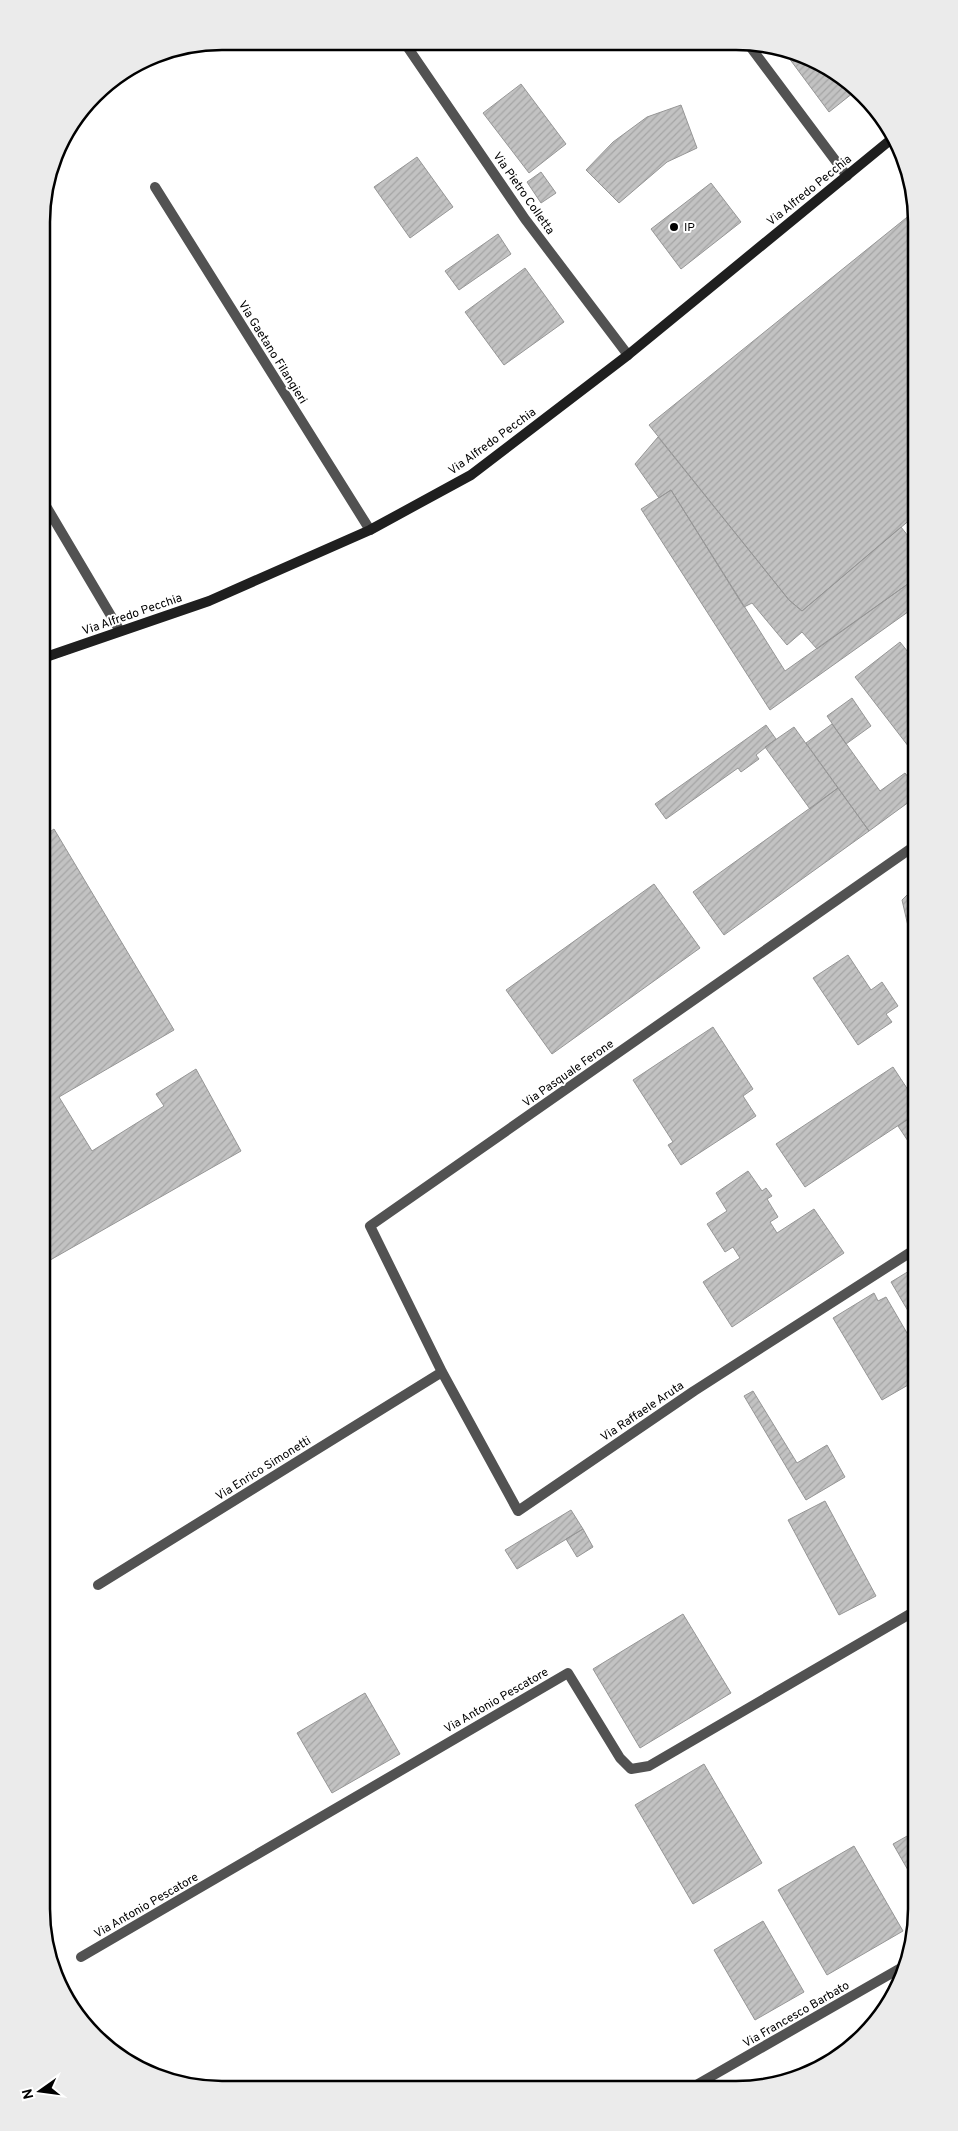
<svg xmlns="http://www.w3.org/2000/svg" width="958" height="2131" viewBox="0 0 958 2131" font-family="Overpass,sans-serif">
<defs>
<pattern id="building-hatch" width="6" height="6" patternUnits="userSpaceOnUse" patternTransform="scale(1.25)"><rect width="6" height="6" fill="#c2c2c2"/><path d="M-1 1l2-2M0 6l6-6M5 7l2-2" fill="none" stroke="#a5a5a5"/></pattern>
</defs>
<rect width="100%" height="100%" fill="#fff"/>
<!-- building -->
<path fill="url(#building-hatch)" stroke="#969696" d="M 783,50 L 856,86 L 858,89 L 829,112 Z
M 521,84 L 566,144 L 529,173 L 483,113 Z
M 681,105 L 697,148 L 667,162 L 619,203 L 586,170 L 613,142 L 647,117 Z
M 417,157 L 453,207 L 410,238 L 374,187 Z
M 541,172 L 556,193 L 541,203 L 527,182 Z
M 711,183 L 741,222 L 681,269 L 651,229 Z
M 911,214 L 912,518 L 802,611 L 789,600 L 649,425 Z
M 498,234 L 511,254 L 459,290 L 445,271 Z
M 525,268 L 564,322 L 504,365 L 465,312 Z
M 658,437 L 789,600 L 802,611 L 901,527 L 912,541 L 912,581 L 817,649 L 802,632 L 787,645 L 752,603 L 744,607 L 671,490 L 659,498 L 635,464 Z
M 671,490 L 785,671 L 912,581 L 912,609 L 770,710 L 641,509 Z
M 900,642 L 912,657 L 912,751 L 855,677 Z
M 852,698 L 871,726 L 846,744 L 827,716 Z
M 832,724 L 880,791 L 905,773 L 913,783 L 913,799 L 869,831 L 806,743 Z
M 766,725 L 776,739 L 756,755 L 759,759 L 741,772 L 738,768 L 666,819 L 655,804 Z
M 794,727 L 838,788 L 810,809 L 765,747 Z
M 838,788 L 869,831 L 724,935 L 693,892 Z
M 54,829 L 174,1030 L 59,1097 L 92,1151 L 164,1106 L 156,1094 L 196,1069 L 241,1151 L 45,1263 L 44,836 Z
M 654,884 L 700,948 L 552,1054 L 506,990 Z
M 909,893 L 913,897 L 913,934 L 908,926 L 902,900 Z
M 848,955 L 871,990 L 882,982 L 898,1006 L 886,1014 L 892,1022 L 858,1045 L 813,978 Z
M 713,1027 L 753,1089 L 743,1096 L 756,1116 L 681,1165 L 668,1145 L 673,1142 L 633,1080 Z
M 893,1067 L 914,1099 L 914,1115 L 805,1187 L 776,1144 Z
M 914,1115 L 914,1150 L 898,1126 Z
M 748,1171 L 762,1191 L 766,1188 L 772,1196 L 767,1199 L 778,1217 L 770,1222 L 777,1233 L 814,1209 L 844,1253 L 732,1327 L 703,1282 L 740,1258 L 733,1247 L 725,1252 L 707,1224 L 727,1211 L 716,1193 Z
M 914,1268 L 914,1321 L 891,1282 Z
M 874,1293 L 878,1301 L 886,1297 L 914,1345 L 915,1381 L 882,1400 L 833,1318 Z
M 753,1391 L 797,1463 L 827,1445 L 845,1477 L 806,1500 L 744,1396 Z
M 825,1501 L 876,1596 L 839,1615 L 788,1520 Z
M 571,1510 L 583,1529 L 517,1569 L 505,1550 Z
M 583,1529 L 593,1547 L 577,1557 L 566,1539 Z
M 683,1614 L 731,1693 L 640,1748 L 593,1669 Z
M 365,1693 L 400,1754 L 332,1793 L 297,1733 Z
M 704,1764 L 762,1863 L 693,1904 L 635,1805 Z
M 916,1831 L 916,1884 L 893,1844 Z
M 854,1846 L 903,1931 L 827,1975 L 778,1890 Z
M 763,1921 L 804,1992 L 755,2020 L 714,1950 Z"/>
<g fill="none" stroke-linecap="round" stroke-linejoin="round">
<!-- street -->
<path stroke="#525252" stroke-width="10" d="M 404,42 L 525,219 L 628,355
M 749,45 L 847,176
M 155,187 L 370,530
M 43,501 L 120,631
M 913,847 L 370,1226 L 442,1372 L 518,1511 L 694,1391 L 914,1250
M 98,1585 L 442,1372
M 81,1957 L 568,1673 L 620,1758 L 631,1769 L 649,1766 L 915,1611
M 698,2084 L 906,1965"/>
<!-- secondary -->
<path stroke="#1f1f1f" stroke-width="10" d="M 43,658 L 209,601 L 370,530 L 471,475 L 628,355 L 894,137"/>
</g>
<!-- markers -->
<circle fill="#000" stroke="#fff" stroke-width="2" cx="674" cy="227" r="5"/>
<g text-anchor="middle" stroke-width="4" stroke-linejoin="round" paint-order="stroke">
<!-- street labels -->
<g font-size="12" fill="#000" stroke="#fff">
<text transform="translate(809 190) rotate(-39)" y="4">Via Alfredo Pecchia</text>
<text transform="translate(524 193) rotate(55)" y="4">Via Pietro Colletta</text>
<text transform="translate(273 352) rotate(58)" y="4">Via Gaetano Filangieri</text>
<text transform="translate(492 441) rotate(-36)" y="4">Via Alfredo Pecchia</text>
<text transform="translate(132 614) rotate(-19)" y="4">Via Alfredo Pecchia</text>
<text transform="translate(568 1073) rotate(-35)" y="4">Via Pasquale Ferone</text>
<text transform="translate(642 1411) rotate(-34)" y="4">Via Raffaele Aruta</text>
<text transform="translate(263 1468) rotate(-32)" y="4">Via Enrico Simonetti</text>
<text transform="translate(496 1700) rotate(-30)" y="4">Via Antonio Pescatore</text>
<text transform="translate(146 1905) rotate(-30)" y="4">Via Antonio Pescatore</text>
<text transform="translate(796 2014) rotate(-30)" y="4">Via Francesco Barbato</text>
</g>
<!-- poi labels -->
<g font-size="12" fill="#000" stroke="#fff" text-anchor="start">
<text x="684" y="231">IP</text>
</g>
</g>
<!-- crop -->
<path d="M0 0H958V2131H0ZM222 50H736A172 172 0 0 1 908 222V1909A172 172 0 0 1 736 2081H222A172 172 0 0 1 50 1909V222A172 172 0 0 1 222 50Z" fill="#ebebeb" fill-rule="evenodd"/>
<path fill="none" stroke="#000" stroke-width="2.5" d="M222 50H736A172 172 0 0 1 908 222V1909A172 172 0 0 1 736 2081H222A172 172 0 0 1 50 1909V222A172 172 0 0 1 222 50Z"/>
<!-- north arrow -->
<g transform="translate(40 2091) rotate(256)" stroke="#ffffff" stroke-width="4" paint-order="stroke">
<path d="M0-4L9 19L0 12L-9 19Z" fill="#000000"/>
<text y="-8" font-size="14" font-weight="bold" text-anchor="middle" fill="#000000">N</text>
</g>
</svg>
